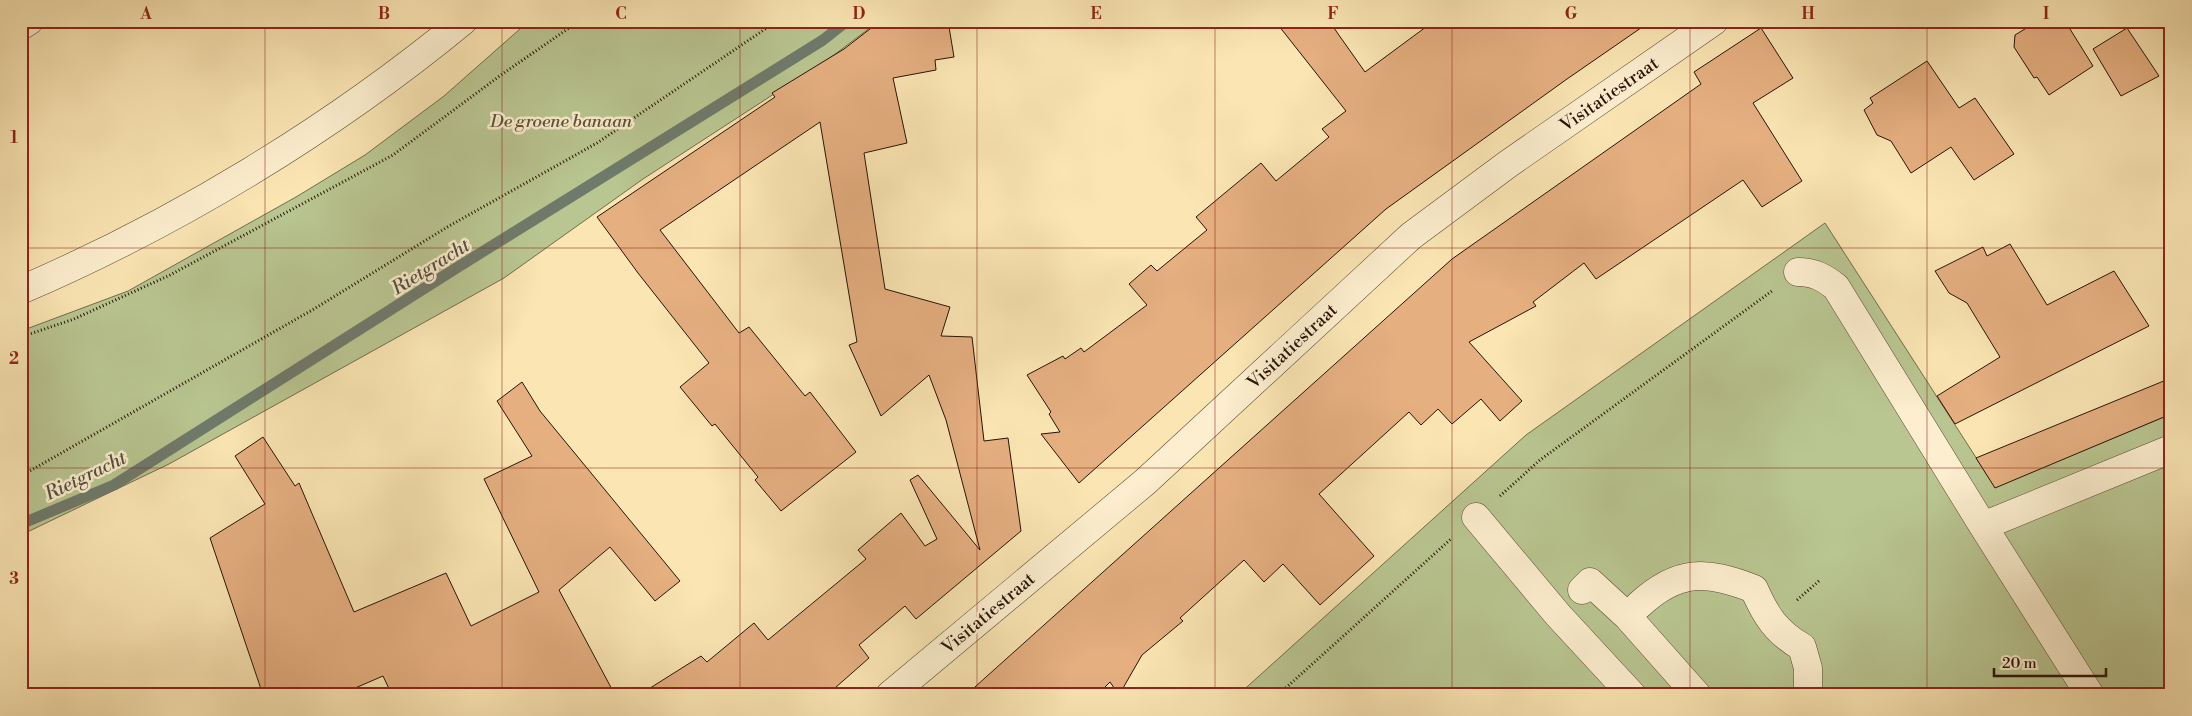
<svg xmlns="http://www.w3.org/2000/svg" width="2192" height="716" viewBox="0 0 2192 716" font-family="'Libre Bodoni',serif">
<rect width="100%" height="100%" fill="#fae5b3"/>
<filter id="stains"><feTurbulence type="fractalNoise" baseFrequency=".004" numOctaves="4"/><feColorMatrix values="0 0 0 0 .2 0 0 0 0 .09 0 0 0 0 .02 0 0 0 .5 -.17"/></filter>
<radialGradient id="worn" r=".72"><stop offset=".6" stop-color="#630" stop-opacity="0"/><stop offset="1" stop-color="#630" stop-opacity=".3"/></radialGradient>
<!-- green -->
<path fill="#b9c691" stroke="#706c4c" d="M 529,21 L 879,21 L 834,55 L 643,179 L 504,278 L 169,464 L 21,535 L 21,331 L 128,291 L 296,197 L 365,155 L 444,96 Z
M 1825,223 L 1995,487 L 2171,414 L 2171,695 L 1238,695 L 1526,435 Z"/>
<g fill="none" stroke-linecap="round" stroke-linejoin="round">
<!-- stream -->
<path stroke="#6f7a6b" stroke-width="11" d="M 21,524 L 114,485 L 458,267 L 823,40 L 847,21"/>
</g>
<!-- building -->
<path fill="#e5af80" stroke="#281208" d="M 886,21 L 948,21 L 954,57 L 935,60 L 936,70 L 893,78 L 907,143 L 864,153 L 885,289 L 950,307 L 941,336 L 972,337 L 984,441 L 1008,438 L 1021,531 L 916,619 L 905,606 L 859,645 L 869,658 L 827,695 L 639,695 L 701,656 L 707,662 L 754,623 L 768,640 L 866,559 L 858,550 L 901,513 L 925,546 L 937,539 L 910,480 L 918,475 L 980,550 L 946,420 L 929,375 L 881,416 L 849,345 L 857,342 L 820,122 L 660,230 L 739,333 L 749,327 L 805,396 L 810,392 L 856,452 L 781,511 L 755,480 L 758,477 L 715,424 L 712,426 L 680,387 L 709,363 L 638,273 L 597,217 L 775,97 L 772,93 L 844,49 L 879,22 Z
M 1275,21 L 1329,21 L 1365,72 L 1434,21 L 1651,21 L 1567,79 L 1386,209 L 1079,483 L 1041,434 L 1060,432 L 1049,414 L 1051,412 L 1027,375 L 1063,356 L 1065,359 L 1081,348 L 1084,352 L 1147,305 L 1129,284 L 1151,265 L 1157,271 L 1207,230 L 1196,217 L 1261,163 L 1276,181 L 1329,137 L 1322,129 L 1346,111 Z
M 2038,21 L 2065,21 L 2093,66 L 2049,95 L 2037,77 L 2034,78 L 2014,47 L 2015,35 Z
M 1761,28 L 1793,78 L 1753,103 L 1802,181 L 1762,207 L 1743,180 L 1596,279 L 1584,263 L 1533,302 L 1536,306 L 1469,342 L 1522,401 L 1500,421 L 1481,399 L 1452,424 L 1438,409 L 1421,425 L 1409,412 L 1319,494 L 1374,556 L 1320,605 L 1283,564 L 1264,582 L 1244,560 L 1180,618 L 1183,621 L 1142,655 L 1119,695 L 1110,682 L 1097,695 L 966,695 L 1452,259 L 1701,84 L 1694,72 Z
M 2127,28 L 2159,76 L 2121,96 L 2093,49 Z
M 1927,61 L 1959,108 L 1975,98 L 2014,154 L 1974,180 L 1951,147 L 1911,173 L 1891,141 L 1877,135 L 1864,110 L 1873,103 L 1870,98 Z
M 2010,244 L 2047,305 L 2114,271 L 2149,326 L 1955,424 L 1937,396 L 2000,357 L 1967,303 L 1949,293 L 1935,271 L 1983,247 L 1987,256 Z
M 2171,378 L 2171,414 L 1995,488 L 1976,458 Z
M 522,382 L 540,411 L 680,581 L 655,601 L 610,547 L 559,590 L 615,695 L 392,695 L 383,676 L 339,695 L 263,695 L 210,538 L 265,504 L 235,456 L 263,437 L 295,486 L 299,483 L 354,612 L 446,573 L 471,626 L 539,592 L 484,479 L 532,456 L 497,401 Z"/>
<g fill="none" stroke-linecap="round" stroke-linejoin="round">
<!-- minor casing -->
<g stroke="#5c4733" stroke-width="29">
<path id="minor" d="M 21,26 L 29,21
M 1798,272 C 1814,272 1823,277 1836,287 L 1983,526 L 2090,695
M 21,290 C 177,223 332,129 463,21
M 1476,517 L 1558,615 L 1632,695
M 1983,526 L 2171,449
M 1582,590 L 1590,582 L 1627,616 L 1697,695
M 1639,605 C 1678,569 1706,570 1754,589 C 1766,616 1776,632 1802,647 L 1808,668 L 1808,695
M 890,695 L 1145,482 L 1411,236 L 1508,164 L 1714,21"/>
</g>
<!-- path -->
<path stroke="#281208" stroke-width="3" stroke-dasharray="1 2.5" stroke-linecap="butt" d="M 21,337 L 74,319 L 170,275 L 393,155 L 501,75 L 579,21
M 21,476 L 314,309 L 449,226 L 597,143 L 777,21
M 1500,496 L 1540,460 L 1772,291
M 1797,600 L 1820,580
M 1278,695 L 1452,538"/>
<!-- minor -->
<use href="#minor" stroke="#fceece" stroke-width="28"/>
</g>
<!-- grid -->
<path fill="none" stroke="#8f2418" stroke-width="1" stroke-opacity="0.55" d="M 265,21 L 265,695M 502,21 L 502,695M 740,21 L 740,695M 977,21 L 977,695M 1215,21 L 1215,695M 1452,21 L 1452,695M 1690,21 L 1690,695M 1927,21 L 1927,695M 21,248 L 2171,248M 21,468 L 2171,468"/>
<g text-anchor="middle" stroke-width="5" stroke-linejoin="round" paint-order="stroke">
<!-- street labels -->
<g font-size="18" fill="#281208" stroke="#fceece">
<text transform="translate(1609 94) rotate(-35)" y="6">Visitatiestraat</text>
<text transform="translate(1292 346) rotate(-43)" y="6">Visitatiestraat</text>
<text transform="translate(988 613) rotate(-40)" y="6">Visitatiestraat</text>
</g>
<!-- park labels -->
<g font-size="18" font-style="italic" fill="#5b5138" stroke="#fceece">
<text x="561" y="127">De groene banaan</text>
</g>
<!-- water labels -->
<g font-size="19" font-style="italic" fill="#514f42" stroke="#fceece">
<text transform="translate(430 266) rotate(-32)" y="7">Rietgracht</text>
<text transform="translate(85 475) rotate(-26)" y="7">Rietgracht</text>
</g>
</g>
<!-- margin -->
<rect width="2192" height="716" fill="none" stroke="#fae5b3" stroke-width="55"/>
<!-- scale -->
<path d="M1994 668v8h112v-8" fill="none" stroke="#281208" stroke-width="2.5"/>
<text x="2002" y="668" font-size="15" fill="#281208" stroke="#fceece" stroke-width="4" paint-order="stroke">20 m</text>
<rect x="28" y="28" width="2136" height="660" fill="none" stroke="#8f2418" stroke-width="2"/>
<g font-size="16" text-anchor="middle" font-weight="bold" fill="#8f2418">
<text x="146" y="19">A</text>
<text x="384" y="19">B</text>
<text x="621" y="19">C</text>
<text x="859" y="19">D</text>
<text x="1096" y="19">E</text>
<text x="1333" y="19">F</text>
<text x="1571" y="19">G</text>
<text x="1808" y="19">H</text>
<text x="2046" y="19">I</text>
<text x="14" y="143">1</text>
<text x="14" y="364">2</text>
<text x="14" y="584">3</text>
</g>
<rect width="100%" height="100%" filter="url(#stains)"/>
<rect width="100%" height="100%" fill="url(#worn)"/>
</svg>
